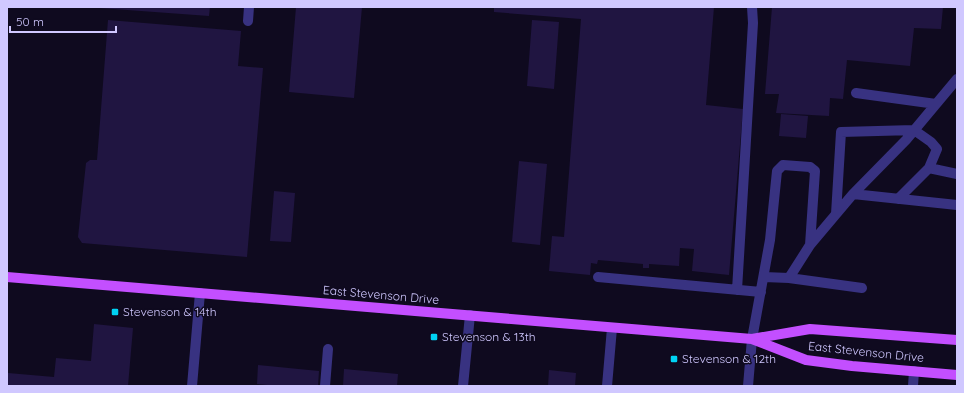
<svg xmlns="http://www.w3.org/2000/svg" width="964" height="393" viewBox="0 0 964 393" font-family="Quicksand,sans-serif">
<rect width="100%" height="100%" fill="#0f0a1f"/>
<!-- building -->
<path fill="#201541" d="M 100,7 L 210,7 L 209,16 L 100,8 Z
M 296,7 L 362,7 L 354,98 L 289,92 Z
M 494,7 L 714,7 L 706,105 L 743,109 L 729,275 L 692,271 L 694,249 L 680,248 L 679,266 L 649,264 L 649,268 L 643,268 L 643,264 L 598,260 L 597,264 L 591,263 L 590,275 L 549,271 L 552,236 L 564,237 L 581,19 L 494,12 Z
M 772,7 L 943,7 L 941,29 L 914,28 L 910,66 L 847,60 L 843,99 L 830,98 L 829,116 L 776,113 L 779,94 L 765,94 Z
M 108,20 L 241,31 L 238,66 L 263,68 L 247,257 L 82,243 L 78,237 L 86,163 L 90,160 L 97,160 Z
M 532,20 L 559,22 L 554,89 L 527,86 Z
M 781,114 L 808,116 L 806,138 L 779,136 Z
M 519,161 L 547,164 L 540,245 L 512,242 Z
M 274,191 L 295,193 L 291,242 L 270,241 Z
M 94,324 L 133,328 L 128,386 L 7,386 L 8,373 L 54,377 L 56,358 L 91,361 Z
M 258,365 L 319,371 L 318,386 L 277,386 L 257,384 Z
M 344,369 L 398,374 L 397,386 L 343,386 Z
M 549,370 L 576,373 L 575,386 L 548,386 Z"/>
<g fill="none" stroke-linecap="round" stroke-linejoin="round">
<!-- minor -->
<path stroke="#383281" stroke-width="10" d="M 248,21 L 249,7
M 856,93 L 936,104
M 853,194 L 957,205
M 898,199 L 929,168
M 836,214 L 841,132 L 914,130 L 931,142 L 937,149 L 929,168 L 957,174
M 810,245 L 853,194 L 906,140 L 957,79
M 598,277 L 761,292
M 789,278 L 862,288
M 737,290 L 753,23 L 752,7
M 192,386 L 200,293
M 325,386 L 328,349
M 463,386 L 470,315
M 607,386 L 612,328
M 748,386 L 752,339 L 770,240 L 777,171 L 783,165 L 810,167 L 815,171 L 810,245 L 789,278 L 764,277
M 913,386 L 914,371"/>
<!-- major -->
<path stroke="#c34fff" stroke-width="10" d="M 7,277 L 752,339 L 810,329 L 957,340
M 752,339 L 806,360 L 852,366 L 957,375"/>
</g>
<!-- markers -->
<g fill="#00d2f3" stroke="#0f0a1f" stroke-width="1.5">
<rect x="111" y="308" width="8" height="8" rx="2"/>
<rect x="430" y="333" width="8" height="8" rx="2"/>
<rect x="670" y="355" width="8" height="8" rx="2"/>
</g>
<g text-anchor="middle" stroke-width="3" stroke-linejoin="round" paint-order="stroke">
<!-- street labels -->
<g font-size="12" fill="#d0c8ff" stroke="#0f0a1f">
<text transform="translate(381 295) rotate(5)" y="4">East Stevenson Drive</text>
<text transform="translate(866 352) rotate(6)" y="4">East Stevenson Drive</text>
</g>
<!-- poi labels -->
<g font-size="12" fill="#d0c8ff" stroke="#0f0a1f" text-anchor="start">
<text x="123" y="316">Stevenson &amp; 14th</text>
<text x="442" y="341">Stevenson &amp; 13th</text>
<text x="682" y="363">Stevenson &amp; 12th</text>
</g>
</g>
<!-- border -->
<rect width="964" height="393" fill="none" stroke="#d0c8ff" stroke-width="16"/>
<!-- scale -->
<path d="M10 26v6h106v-6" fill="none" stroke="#d0c8ff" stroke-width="2"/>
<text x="16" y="26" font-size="12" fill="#d0c8ff" stroke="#0f0a1f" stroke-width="3" paint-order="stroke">50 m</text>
</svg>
